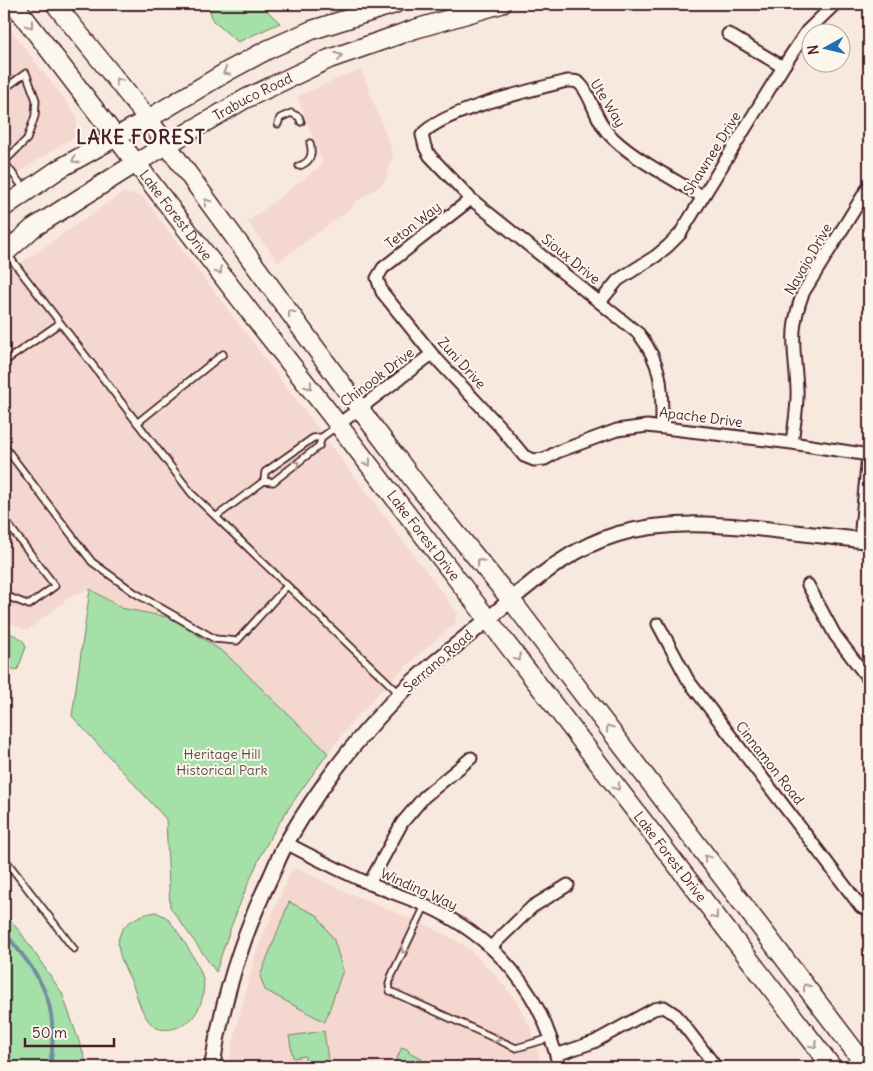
<svg xmlns="http://www.w3.org/2000/svg" width="873" height="1071" viewBox="0 0 873 1071" font-family="Delius,sans-serif">
<rect width="100%" height="100%" fill="#f8e9df"/>
<filter id="ink" filterUnits="userSpaceOnUse"><feTurbulence type="fractalNoise" baseFrequency=".02" numOctaves="2"/><feDisplacementMap in="SourceGraphic" scale="10" xChannelSelector="R" yChannelSelector="G"/><feConvolveMatrix kernelMatrix="1 2 1 2 8 2 1 2 1" color-interpolation-filters="sRGB"/></filter>
<g filter="url(#ink)">
<!-- built -->
<path fill="#f4d8cf" d="M 4,21 L 77,116 L 75,136 L 4,182 Z
M 361,69 L 393,153 L 385,182 L 355,203 L 353,207 L 278,262 L 247,222 L 323,164 L 297,96 Z
M 122,193 L 142,196 L 457,612 L 456,621 L 453,626 L 417,656 L 382,690 L 354,720 L 328,753 L 233,661 L 172,618 L 121,608 L 90,589 L 70,597 L 28,630 L 4,621 L 4,278 L 25,260 Z
M 297,868 L 335,887 L 431,927 L 459,942 L 470,950 L 498,978 L 516,1001 L 531,1029 L 542,1067 L 228,1067 L 238,1020 L 256,952 L 290,873 Z"/>
<!-- green -->
<path fill="#a4e0a7" stroke="#778069" d="M 208,4 L 260,4 L 280,23 L 238,42 L 213,21 Z
M 90,589 L 121,608 L 172,618 L 226,654 L 328,753 C 306,784 281,816 263,851 C 244,890 229,930 216,972 L 170,907 L 166,819 L 72,716 Z
M 4,631 C 13,635 24,637 26,647 L 18,669 L 16,670 L 4,666 Z
M 289,902 L 317,915 L 334,940 L 343,970 L 325,1022 L 265,990 L 260,976 Z
M 156,912 C 159,914 163,915 166,917 C 175,925 201,967 203,979 C 206,993 199,1016 186,1023 C 178,1028 167,1032 157,1028 C 143,1021 138,999 133,985 C 128,974 121,962 119,950 C 114,926 136,915 156,912 Z
M 4,913 L 21,933 L 62,993 L 88,1067 L 4,1067 Z
M 324,1031 L 329,1067 L 306,1067 L 305,1056 L 293,1058 L 289,1036 Z
M 402,1047 L 409,1050 L 408,1052 L 422,1058 L 418,1067 L 404,1067 L 395,1063 Z"/>
<g fill="none" stroke-linecap="round" stroke-linejoin="round">
<!-- stream -->
<path stroke="#738ca1" stroke-width="4" d="M 4,932 C 43,979 60,1003 50,1067"/>
<!-- service casing -->
<g stroke="#4a1f2b" stroke-width="9">
<path id="service" d="M 4,89 L 26,73 L 36,100 L 35,116 L 27,139 L 4,162
M 278,124 L 280,118 L 291,113 L 299,117 L 301,122
M 4,162 L 25,190
M 299,166 C 311,162 313,154 310,143
M 4,177 L 11,172
M 8,255 L 192,494 L 400,694
M 4,362 L 60,323
M 137,423 L 223,354
M 4,446 L 92,562 L 135,593 L 215,639 L 237,641 L 287,586
M 264,481 L 273,482 L 319,446 L 322,437
M 217,516 L 264,481 L 265,472 L 313,438 L 322,437 L 336,427
M 4,519 L 55,586 L 29,605 L 4,595
M 4,858 L 74,949
M 425,906 L 391,977 L 389,984 L 390,991 L 516,1048 L 551,1038"/>
</g>
<!-- minor casing -->
<g stroke="#4a1f2b" stroke-width="15">
<path id="minor" d="M 728,34 L 783,67
M 471,199 L 383,268 L 377,278 L 382,292 L 432,354 L 501,428 L 524,456 L 534,460 L 545,459 L 557,452 L 617,430 L 647,426 L 792,443 L 869,455
M 600,302 L 618,280 L 656,256 L 668,246 L 680,234 L 783,67 L 807,31 L 835,4
M 339,424 L 432,354
M 662,426 C 662,387 663,366 639,334 L 471,199 L 430,156 L 425,147 L 422,135 C 440,111 536,89 567,81 C 572,81 577,80 581,85 C 591,95 595,118 607,132 C 629,157 674,179 703,197
M 792,443 C 794,425 798,407 797,389 C 795,349 788,333 803,293 L 869,186
M 860,540 L 868,455
M 808,585 L 835,635 L 869,680
M 658,624 L 688,680 L 861,907 L 869,910
M 286,843 C 313,857 340,871 368,883 C 386,891 406,897 424,905 C 495,936 542,992 559,1067
M 369,884 L 402,823 L 424,797 L 471,758
M 491,947 L 532,907 L 568,885
M 556,1055 L 594,1042 L 654,1009 L 664,1007 L 676,1015 L 716,1067"/>
</g>
<!-- tertiary casing -->
<g stroke="#4a1f2b" stroke-width="18">
<path id="tertiary" d="M 212,1067 C 222,1001 242,936 271,876 C 276,865 281,852 287,842 C 317,790 358,737 400,694 C 427,667 458,644 487,620 C 528,586 566,549 618,534 C 668,520 714,524 765,529 C 800,533 834,537 869,541"/>
</g>
<!-- primary casing -->
<g stroke="#4a1f2b" stroke-width="21">
<g id="primary">
<path id="s1" d="M 14,4 L 260,325 L 327,410 L 832,1067"/>
<path d="M 55,4 L 148,119 L 371,424 L 418,486 L 511,600 L 867,1067"/>
<path d="M 4,207 L 59,169 L 148,119 L 228,71 L 269,49 L 312,30 L 395,4"/>
<path id="s2" d="M 4,254 L 33,228 L 136,163 L 245,99 L 329,59 L 415,29 L 501,4"/>
</g>
</g>
<!-- service -->
<use href="#service" stroke="#fbf7ec" stroke-width="5.5"/>
<!-- minor -->
<use href="#minor" stroke="#fbf7ec" stroke-width="11"/>
<!-- tertiary -->
<use href="#tertiary" stroke="#fbf7ec" stroke-width="14"/>
<!-- primary -->
<use href="#primary" stroke="#fbf7ec" stroke-width="18"/>
</g>
<!-- one-way arrows -->
<defs><path id="oneway-chevron" d="M-2-3.5L2.5 0L-2 3.5" fill="none" stroke-width="1.6" stroke-linecap="round" stroke-linejoin="round" transform="scale(1.25)"/></defs>
<g stroke="#ab9695">
<use href="#oneway-chevron" transform="translate(30 25) rotate(53)"/>
<use href="#oneway-chevron" transform="translate(339 56) rotate(-20)"/>
<use href="#oneway-chevron" transform="translate(226 72) rotate(150)"/>
<use href="#oneway-chevron" transform="translate(118 81) rotate(-129)"/>
<use href="#oneway-chevron" transform="translate(75 160) rotate(151)"/>
<use href="#oneway-chevron" transform="translate(207 202) rotate(-126)"/>
<use href="#oneway-chevron" transform="translate(219 271) rotate(53)"/>
<use href="#oneway-chevron" transform="translate(291 313) rotate(-126)"/>
<use href="#oneway-chevron" transform="translate(309 386) rotate(52)"/>
<use href="#oneway-chevron" transform="translate(368 463) rotate(52)"/>
<use href="#oneway-chevron" transform="translate(296 464) rotate(-38)"/>
<use href="#oneway-chevron" transform="translate(480 562) rotate(-129)"/>
<use href="#oneway-chevron" transform="translate(518 658) rotate(53)"/>
<use href="#oneway-chevron" transform="translate(609 728) rotate(-127)"/>
<use href="#oneway-chevron" transform="translate(617 787) rotate(53)"/>
<use href="#oneway-chevron" transform="translate(707 858) rotate(-127)"/>
<use href="#oneway-chevron" transform="translate(715 916) rotate(53)"/>
<use href="#oneway-chevron" transform="translate(404 950) rotate(116)"/>
<use href="#oneway-chevron" transform="translate(806 987) rotate(-128)"/>
<use href="#oneway-chevron" transform="translate(497 1039) rotate(24)"/>
<use href="#oneway-chevron" transform="translate(814 1045) rotate(53)"/>
</g>
</g>
<g text-anchor="middle" stroke-width="4" stroke-linejoin="round" paint-order="stroke">
<!-- street labels -->
<g font-size="14" fill="#4a1f2b" stroke="#fbf7ec">
<text dy="5" stroke="none"><textPath href="#s2" startOffset="295">Trabuco Road</textPath></text>
<text transform="translate(608 103) rotate(58)" y="5">Ute Way</text>
<text transform="translate(712 153) rotate(-58)" y="5">Shawnee Drive</text>
<text dy="5" stroke="none"><textPath href="#s1" startOffset="266">Lake Forest Drive</textPath></text>
<text transform="translate(413 225) rotate(-38)" y="5">Teton Way</text>
<text transform="translate(571 259) rotate(39)" y="5">Sioux Drive</text>
<text transform="translate(808 259) rotate(-60)" y="5">Navajo Drive</text>
<text transform="translate(462 363) rotate(48)" y="5">Zuni Drive</text>
<text transform="translate(377 377) rotate(-37)" y="5">Chinook Drive</text>
<text transform="translate(701 417) rotate(7)" y="5">Apache Drive</text>
<text dy="5" stroke="none"><textPath href="#s1" startOffset="671">Lake Forest Drive</textPath></text>
<text transform="translate(438 661) rotate(-41)" y="5">Serrano Road</text>
<text transform="translate(770 763) rotate(52)" y="5">Cinnamon Road</text>
<text dy="5" stroke="none"><textPath href="#s1" startOffset="1076">Lake Forest Drive</textPath></text>
<text transform="translate(419 889) rotate(24)" y="5">Winding Way</text>
</g>
<!-- park labels -->
<g font-size="14" fill="#604f4a" stroke="#fbf7ec">
<text x="222" y="759">Heritage Hill<tspan x="222" dy="16">Historical Park</tspan></text>
</g>
<!-- district labels -->
<g font-size="19" font-weight="bold" letter-spacing="1" fill="#4a1f2b" stroke="#fbf7ec">
<text x="141" y="144">LAKE FOREST</text>
</g>
</g>
<!-- margin -->
<rect width="873" height="1071" fill="none" stroke="#fbf7ec" stroke-width="20"/>
<rect x="10" y="10" width="853" height="1051" fill="none" stroke="#4a1f2b" stroke-width="2" filter="url(#ink)"/>
<!-- north arrow -->
<g transform="translate(826 48) rotate(262)"><circle r="24" fill="#fbf7ec" stroke="#b4a19f"/>
<path d="M0-4L9 19L0 12L-9 19Z" fill="#1f6fb2"/>
<text y="-8" font-size="14" font-weight="bold" text-anchor="middle" fill="#4a1f2b">N</text>
</g>
<!-- scale -->
<path d="M25 1038v8h89v-8" fill="none" stroke="#4a1f2b" stroke-width="2.5"/>
<text x="32" y="1038" font-size="15" fill="#4a1f2b" stroke="#fbf7ec" stroke-width="4" paint-order="stroke">50 m</text>
</svg>
